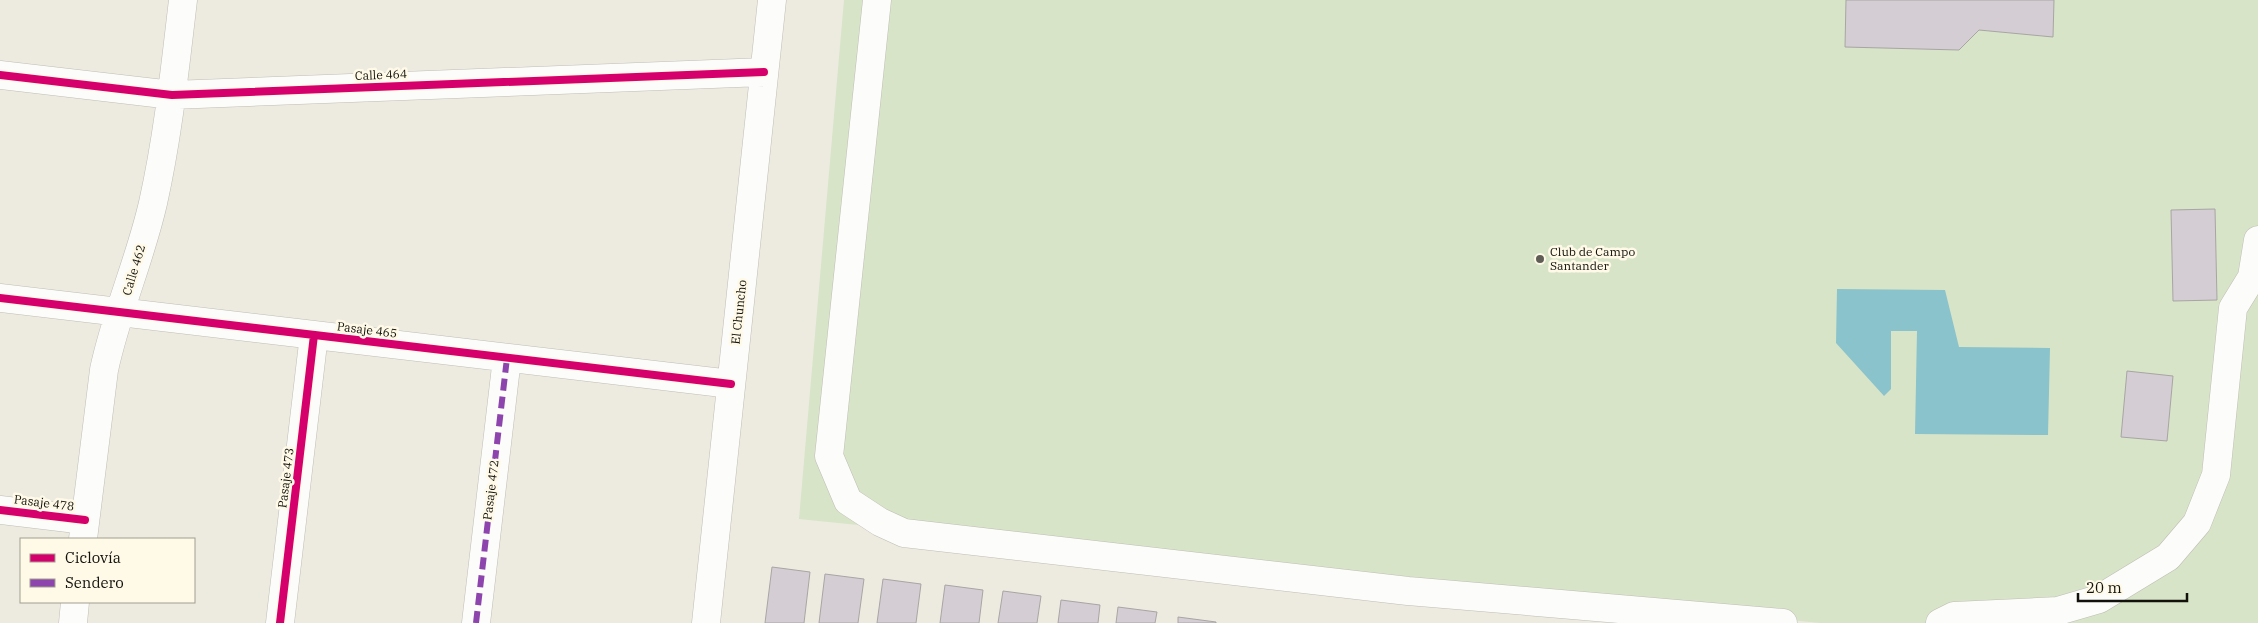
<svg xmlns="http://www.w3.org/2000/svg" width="2258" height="623" viewBox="0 0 2258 623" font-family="'IBM Plex Serif',serif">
<rect width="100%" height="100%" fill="#edeae0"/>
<!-- green -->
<path fill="#d7e4c8" d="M 844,0 L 2258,0 L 2258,623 L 1820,623 L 799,519 Z"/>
<!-- water -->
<path fill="#8ac3cb" d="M 1837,289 L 1945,290 L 1959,347 L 2050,348 L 2048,435 L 1915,434 L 1917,331 L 1891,331 L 1891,389 L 1884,396 L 1836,343 Z"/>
<!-- building -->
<path fill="#d4cdd3" stroke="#a8a5a4" d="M 1846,0 L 2054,0 L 2053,37 L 1979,30 L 1959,50 L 1845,47 Z
M 2215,209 L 2217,300 L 2173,301 L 2171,210 Z
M 2127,371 L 2173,376 L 2167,441 L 2121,437 Z
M 772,567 L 810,572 L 804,623 L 765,623 Z
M 825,574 L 864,579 L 858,623 L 819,623 Z
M 883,579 L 921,584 L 916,623 L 877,623 Z
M 945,585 L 983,590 L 979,623 L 940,623 Z
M 1003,591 L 1041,596 L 1037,623 L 998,623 Z
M 1061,600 L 1100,605 L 1098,623 L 1058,623 Z
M 1118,607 L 1157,612 L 1155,623 L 1116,623 Z
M 1178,617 L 1216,622 L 1216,623 L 1178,623 Z"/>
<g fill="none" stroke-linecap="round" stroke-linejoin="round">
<!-- minor casing -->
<g stroke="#bfbdb5" stroke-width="29">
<path id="minor" d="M 877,0 L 829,456 L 848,501 L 880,522 L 904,533 L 1408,591 L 1783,623
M 0,75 L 172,95 L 764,72
M 0,298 L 731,384
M 0,510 L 85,520
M 83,539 L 104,370 C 116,313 140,260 153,203 C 168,136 175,68 183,0
M 73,623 L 75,602
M 280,623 L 314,335
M 476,623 L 507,358
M 706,623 L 772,0
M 1940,623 L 1954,616 L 2058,611 L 2099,599 L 2168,557 L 2197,523 L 2216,475 L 2233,308 L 2252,277 L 2258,240"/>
</g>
<!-- minor -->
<use href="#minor" stroke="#fcfcfa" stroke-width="28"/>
<!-- quiet -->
<path stroke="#8e44ad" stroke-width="6" stroke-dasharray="12 6" stroke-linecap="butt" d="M 476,623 L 507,358"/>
<!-- cycleway casing -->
<g stroke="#fffae8" stroke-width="11">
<path id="cycleway" d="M 0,75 L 172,95 L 764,72
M 0,298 L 731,384
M 0,510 L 85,520
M 280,623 L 314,335"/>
</g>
<!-- cycleway -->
<use href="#cycleway" stroke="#d6006c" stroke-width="8"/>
</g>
<!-- markers -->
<circle fill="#5f5d56" stroke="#fffae8" stroke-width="2" cx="1540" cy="259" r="5"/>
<g text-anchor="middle" stroke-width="5" stroke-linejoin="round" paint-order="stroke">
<!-- street labels -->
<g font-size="12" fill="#13110b" stroke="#fffae8">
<text transform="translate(381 75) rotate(-2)" y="4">Calle 464</text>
<text transform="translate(134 270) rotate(-73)" y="4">Calle 462</text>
<text transform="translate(739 312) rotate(-84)" y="4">El Chuncho</text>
<text transform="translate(367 330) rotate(7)" y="4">Pasaje 465</text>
<text transform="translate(286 478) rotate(-83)" y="4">Pasaje 473</text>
<text transform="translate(491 490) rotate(-83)" y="4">Pasaje 472</text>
<text transform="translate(44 503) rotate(7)" y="4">Pasaje 478</text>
</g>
<!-- poi labels -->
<g font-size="12" fill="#13110b" stroke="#fffae8" text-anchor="start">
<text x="1550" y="256">Club de Campo<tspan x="1550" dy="14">Santander</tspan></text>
</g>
</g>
<!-- legend -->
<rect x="20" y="538" width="175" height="65" fill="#fffae8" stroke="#a19d90"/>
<rect x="30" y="554" width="25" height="8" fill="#d6006c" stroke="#a19d90"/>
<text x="65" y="563" font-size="15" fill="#13110b">Ciclovía</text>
<rect x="30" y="579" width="25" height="8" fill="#8e44ad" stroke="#a19d90"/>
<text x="65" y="588" font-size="15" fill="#13110b">Sendero</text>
<!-- scale -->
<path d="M2078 593v8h109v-8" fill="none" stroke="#13110b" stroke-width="2.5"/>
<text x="2086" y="593" font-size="15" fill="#13110b" stroke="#fffae8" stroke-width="4" paint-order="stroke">20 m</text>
</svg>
